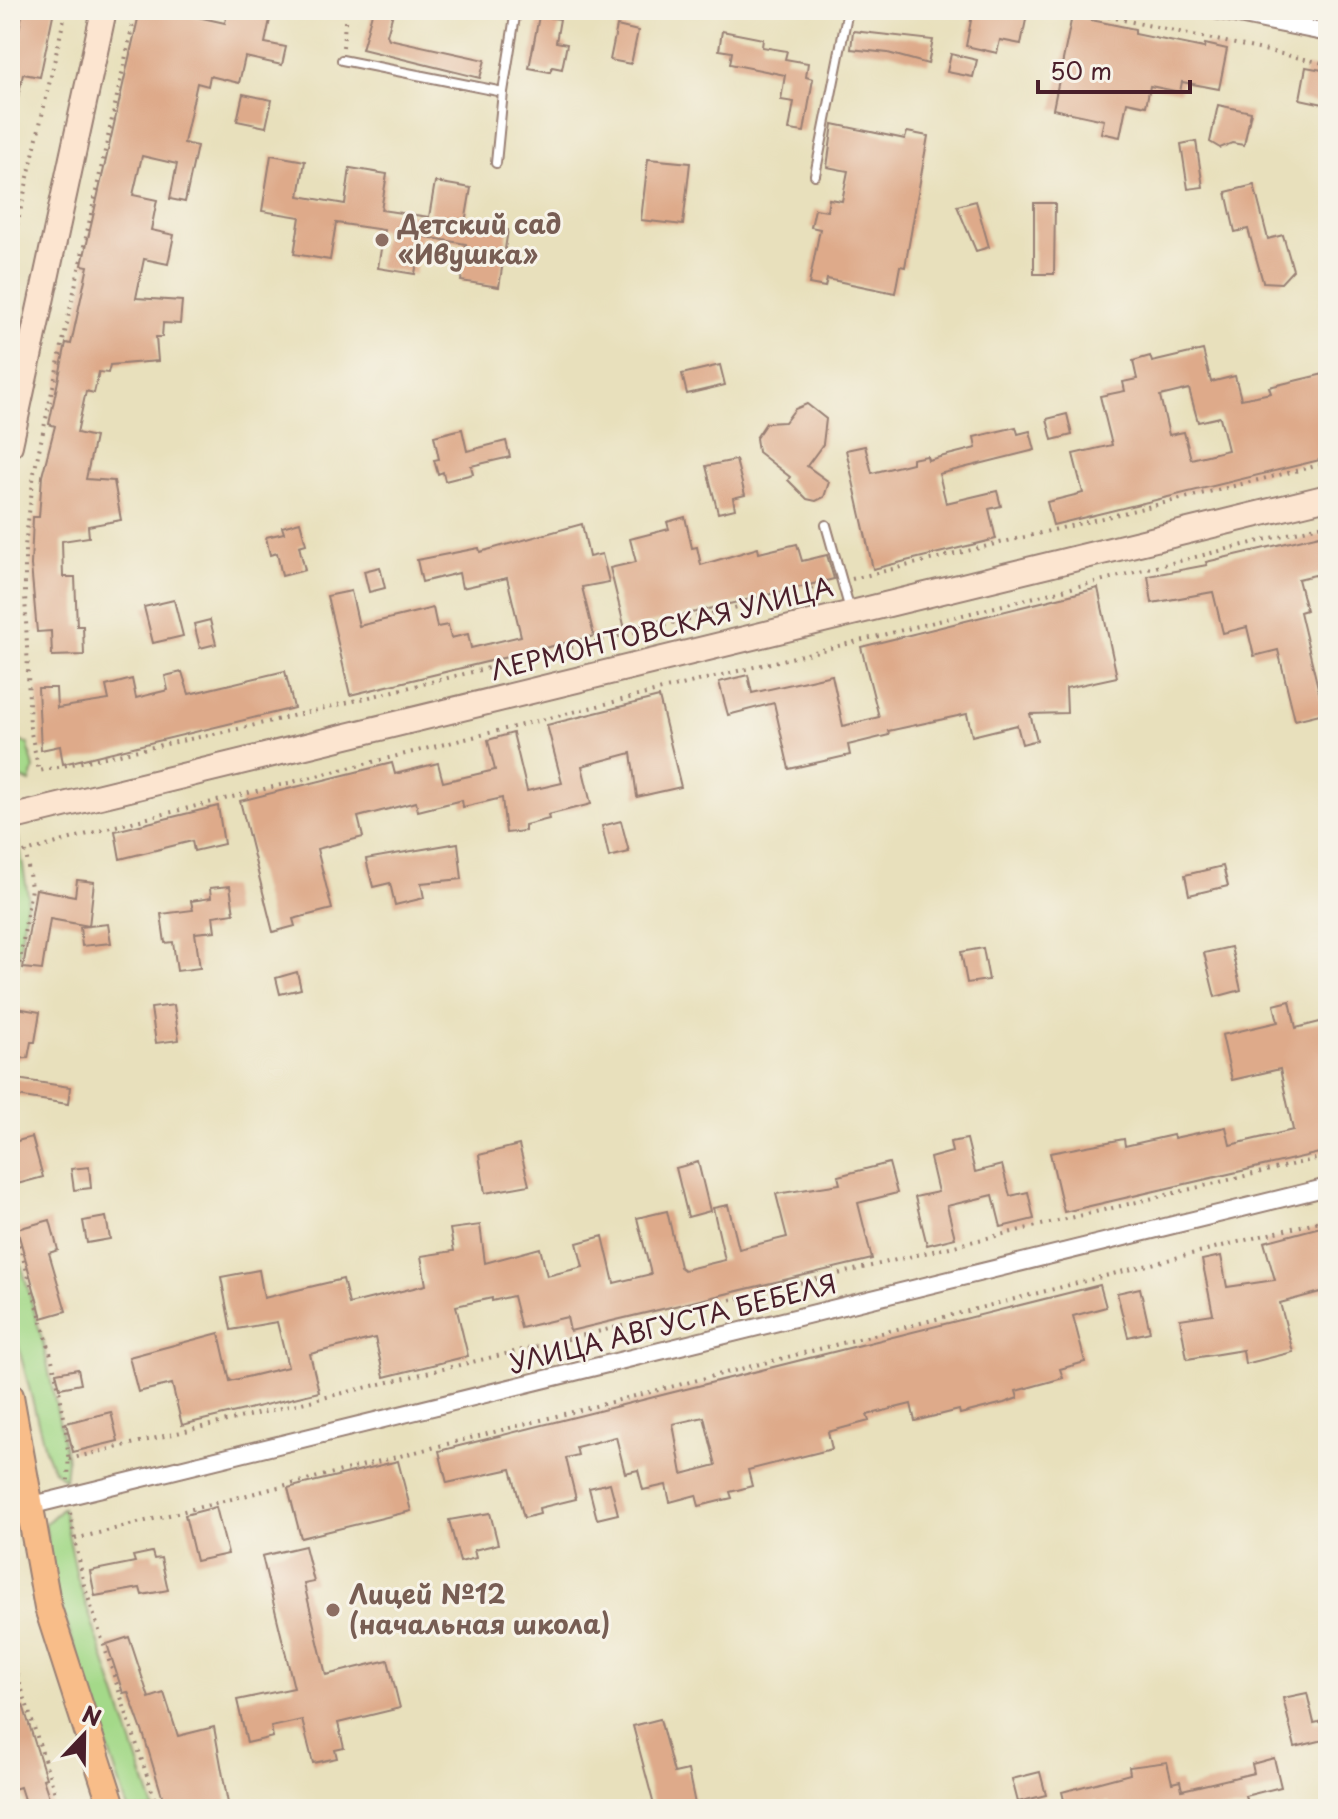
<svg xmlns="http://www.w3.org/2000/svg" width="1338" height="1819" viewBox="0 0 1338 1819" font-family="'Playpen Sans',sans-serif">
<rect width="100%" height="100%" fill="#f7f3e8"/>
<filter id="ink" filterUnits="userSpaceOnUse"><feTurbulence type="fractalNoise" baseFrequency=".0125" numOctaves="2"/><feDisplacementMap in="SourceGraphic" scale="16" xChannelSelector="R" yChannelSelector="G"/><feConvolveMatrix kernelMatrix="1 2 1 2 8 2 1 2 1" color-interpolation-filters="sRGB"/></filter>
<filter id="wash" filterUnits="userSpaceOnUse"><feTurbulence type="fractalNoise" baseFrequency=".006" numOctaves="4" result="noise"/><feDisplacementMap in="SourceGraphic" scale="32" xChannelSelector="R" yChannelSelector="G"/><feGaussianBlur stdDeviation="1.8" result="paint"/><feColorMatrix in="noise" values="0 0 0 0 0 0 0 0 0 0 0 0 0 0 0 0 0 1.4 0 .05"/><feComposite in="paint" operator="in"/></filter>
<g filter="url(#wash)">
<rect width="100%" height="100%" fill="#e8e0bc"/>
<!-- green -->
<path fill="#a4d989" stroke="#777c5a" stroke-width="2" d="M 10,738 L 28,744 L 34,769 L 30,782 L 10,773 Z
M 18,837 L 28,895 L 10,1009 L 10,841 Z
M 10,1224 L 43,1343 L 67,1459 L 65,1480 L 53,1469 L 46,1453 L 10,1314 Z
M 63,1508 L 77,1577 L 154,1809 L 128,1809 L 53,1582 L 45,1524 Z"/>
<g id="blocks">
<!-- building -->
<path fill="#deaa8a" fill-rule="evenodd" d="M 23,10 L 54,10 L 40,77 L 23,74 L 17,103 L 10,102 L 10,37 L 17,39 Z
M 140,10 L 166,10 L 225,23 L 228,10 L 272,10 L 265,43 L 286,47 L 282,65 L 245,57 L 239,83 L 210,76 L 208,86 L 197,83 L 184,143 L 197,146 L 185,202 L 170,199 L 177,164 L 142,156 L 133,195 L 157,200 L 151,230 L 174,235 L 168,264 L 144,259 L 136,298 L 182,301 L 180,324 L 163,323 L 162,337 L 156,337 L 158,361 L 110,365 L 108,373 L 99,372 L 94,393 L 86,391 L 77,433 L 95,437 L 86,479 L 114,481 L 121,520 L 88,526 L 89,537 L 62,541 L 63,577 L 75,577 L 77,626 L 83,626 L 84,655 L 52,656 L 51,631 L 37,632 L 31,565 L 33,517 L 39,517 L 42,476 L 55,426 L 49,424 L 66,343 L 71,344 L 88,266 L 82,265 Z
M 373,10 L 393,13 L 387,35 L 389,39 L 485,60 L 480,78 L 362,49 Z
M 973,10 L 1028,10 L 1021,44 L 1000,40 L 997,53 L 966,46 Z
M 539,16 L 560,19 L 556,42 L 567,44 L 562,69 L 552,67 L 550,72 L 529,68 Z
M 1072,16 L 1135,29 L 1135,34 L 1204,48 L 1205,44 L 1227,49 L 1219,89 L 1182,82 L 1180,92 L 1150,86 L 1146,106 L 1127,102 L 1120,137 L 1101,133 L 1104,120 L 1053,109 Z
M 617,26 L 638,31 L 631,64 L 610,60 Z
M 722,31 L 763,39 L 762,47 L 787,51 L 785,59 L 808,63 L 806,77 L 813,79 L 804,132 L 789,130 L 794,102 L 781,100 L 785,75 L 730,64 L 732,52 L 719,50 Z
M 853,31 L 933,40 L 928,64 L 888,53 L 851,49 Z
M 951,54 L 977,60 L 973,77 L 947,72 Z
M 1306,67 L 1328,71 L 1328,105 L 1300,99 Z
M 243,94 L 272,100 L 266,127 L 237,121 Z
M 1218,105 L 1251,112 L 1244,145 L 1232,143 L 1220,148 L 1210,142 Z
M 833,124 L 905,139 L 907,132 L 928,136 L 905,267 L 900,266 L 895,293 L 827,279 L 825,287 L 809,284 L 820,229 L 811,227 L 815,209 L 827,211 L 829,199 L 842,201 L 848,171 L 827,167 Z
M 1196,141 L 1203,187 L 1188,189 L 1181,144 Z
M 271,155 L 305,161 L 299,196 L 345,204 L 350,168 L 387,174 L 381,210 L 429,217 L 435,182 L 471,188 L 465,223 L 508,230 L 499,287 L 461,281 L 466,244 L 421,236 L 415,274 L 378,268 L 384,230 L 336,223 L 330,260 L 294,254 L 300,217 L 262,211 Z
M 648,159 L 690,163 L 683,225 L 641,220 Z
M 1254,185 L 1268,239 L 1283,235 L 1293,270 L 1281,283 L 1263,282 L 1248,229 L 1235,232 L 1226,192 Z
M 976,201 L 989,247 L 976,251 L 957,206 Z
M 1034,203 L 1055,203 L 1054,274 L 1034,274 Z
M 1203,350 L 1211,382 L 1235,376 L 1241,399 L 1271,393 L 1269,387 L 1328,373 L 1328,458 L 1053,525 L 1047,502 L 1083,493 L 1073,454 L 1112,445 L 1100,396 L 1125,391 L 1123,382 L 1137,379 L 1133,361 L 1150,356 L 1152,362 ZM 1189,389 L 1198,422 L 1220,417 L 1228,450 L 1191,459 L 1184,432 L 1169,435 L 1160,396 Z
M 720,365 L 725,385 L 687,394 L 682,374 Z
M 807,404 L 826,419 L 823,444 L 807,466 L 829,482 L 824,497 L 816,501 L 807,499 L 788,480 L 790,477 L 758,452 L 756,438 L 766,423 L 785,422 L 795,409 Z
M 1067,414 L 1072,435 L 1052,440 L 1047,419 Z
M 1016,427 L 1018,434 L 1030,431 L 1035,450 L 939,474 L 946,503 L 997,491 L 1001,506 L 989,509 L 996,539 L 873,569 L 846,450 L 865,446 L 872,473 L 912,463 L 912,459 L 927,456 L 928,460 L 976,448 L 974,437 Z
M 462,429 L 467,451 L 506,441 L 510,457 L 471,466 L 473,474 L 445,481 L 443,472 L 438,474 L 434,460 L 439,459 L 434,436 Z
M 736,460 L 745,495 L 733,498 L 735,509 L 718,513 L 706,466 Z
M 685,517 L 692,548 L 697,547 L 701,565 L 758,548 L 759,553 L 797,544 L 802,561 L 827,555 L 834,579 L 625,629 L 610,568 L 636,562 L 630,539 L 669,529 L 667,522 Z
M 300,522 L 306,544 L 299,546 L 305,570 L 282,576 L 277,553 L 270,555 L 266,537 L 284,533 L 282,527 Z
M 582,524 L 589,557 L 602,554 L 609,582 L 582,587 L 594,636 L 350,695 L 327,596 L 351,591 L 359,626 L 433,608 L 437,627 L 448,625 L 451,638 L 468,634 L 471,648 L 521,636 L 507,578 L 462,588 L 459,573 L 422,582 L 417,560 L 479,548 L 480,552 Z
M 1328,533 L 1328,572 L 1298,579 L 1306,610 L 1300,612 L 1324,713 L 1295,720 L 1278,650 L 1254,656 L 1247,627 L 1223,633 L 1213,592 L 1152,603 L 1148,576 L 1207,565 L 1206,562 Z
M 380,567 L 385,588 L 369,592 L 364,571 Z
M 1098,588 L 1117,677 L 1066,688 L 1067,713 L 1030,714 L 1037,740 L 1022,744 L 1017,725 L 972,736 L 967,714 L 888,731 L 889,735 L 848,745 L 850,755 L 789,769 L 774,703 L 728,715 L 719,682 L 748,675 L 752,693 L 832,675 L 843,726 L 879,717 L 861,647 Z
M 174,600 L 183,636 L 153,643 L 144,607 Z
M 210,620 L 216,644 L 200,648 L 194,624 Z
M 285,671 L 294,708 L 63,764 L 60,746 L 41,750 L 38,688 L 56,688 L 57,708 L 109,700 L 106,686 L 132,679 L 136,698 L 168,690 L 165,676 L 182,672 L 189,694 Z
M 659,697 L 681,787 L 637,797 L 631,753 L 582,766 L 591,804 L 548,815 L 549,819 L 525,825 L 525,831 L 506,833 L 502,798 L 463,807 L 462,800 L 418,811 L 416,802 L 358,817 L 363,837 L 317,849 L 332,909 L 293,919 L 295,926 L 273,932 L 240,801 L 392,763 L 395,774 L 438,763 L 443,782 L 495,770 L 488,740 L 513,733 L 527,791 L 562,783 L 547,725 Z
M 218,806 L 224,844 L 194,851 L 192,841 L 120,859 L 115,831 Z
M 621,821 L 629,852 L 609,857 L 602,826 Z
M 458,843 L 462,879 L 421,883 L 424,898 L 395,905 L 390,883 L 373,887 L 366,859 Z
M 1223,866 L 1228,886 L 1189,895 L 1185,875 Z
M 77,880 L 94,882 L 89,926 L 50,919 L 42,970 L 23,968 L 36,889 L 75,896 Z
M 230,886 L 234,913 L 213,916 L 215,931 L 195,933 L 200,968 L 177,971 L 173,942 L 165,943 L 161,914 L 193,910 L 191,901 L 211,898 L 210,888 Z
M 108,924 L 111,943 L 82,946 L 80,927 Z
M 1231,947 L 1241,990 L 1215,997 L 1204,953 Z
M 983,948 L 989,980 L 967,983 L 961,952 Z
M 297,972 L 301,989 L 280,994 L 276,978 Z
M 1290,1001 L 1296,1028 L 1328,1020 L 1328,1151 L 1064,1212 L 1050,1153 L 1124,1139 L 1125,1146 L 1173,1135 L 1174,1138 L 1226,1127 L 1230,1145 L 1293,1130 L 1280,1069 L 1232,1080 L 1222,1035 L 1278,1022 L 1274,1005 Z
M 174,1005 L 179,1040 L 156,1043 L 151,1008 Z
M 17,1008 L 40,1012 L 35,1042 L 31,1042 L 28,1058 L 10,1059 Z
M 10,1078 L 70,1087 L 68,1104 L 10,1095 Z
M 32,1137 L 43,1177 L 10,1186 L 10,1143 Z
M 967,1139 L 975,1172 L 1002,1165 L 1010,1196 L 1028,1192 L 1034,1219 L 1001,1227 L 993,1195 L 947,1206 L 955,1238 L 927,1245 L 915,1197 L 938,1192 L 930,1158 L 952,1152 L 950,1142 Z
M 519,1145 L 529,1185 L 485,1193 L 479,1155 Z
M 698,1162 L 710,1211 L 688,1217 L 676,1168 Z
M 889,1163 L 897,1193 L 858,1203 L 872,1259 L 570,1331 L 567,1317 L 521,1328 L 513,1296 L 492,1301 L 492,1298 L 456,1306 L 468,1356 L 384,1377 L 375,1338 L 310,1354 L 319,1392 L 182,1425 L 172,1384 L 138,1392 L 129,1357 L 219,1333 L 230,1381 L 288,1367 L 277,1322 L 231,1330 L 221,1277 L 259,1270 L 264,1298 L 343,1279 L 349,1304 L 426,1285 L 421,1256 L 454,1251 L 450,1229 L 480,1225 L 485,1263 L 540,1248 L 547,1276 L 583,1267 L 577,1243 L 603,1236 L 614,1283 L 651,1274 L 637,1218 L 667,1211 L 680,1267 L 684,1270 L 725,1260 L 713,1208 L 728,1205 L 739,1249 L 787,1237 L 776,1194 L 840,1184 L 838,1176 Z
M 89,1167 L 91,1188 L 74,1190 L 71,1169 Z
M 106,1217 L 110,1239 L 87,1243 L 83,1221 Z
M 50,1220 L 58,1250 L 49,1253 L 66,1311 L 42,1318 L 17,1229 Z
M 1328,1225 L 1328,1290 L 1280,1303 L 1293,1352 L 1245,1364 L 1243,1350 L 1187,1359 L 1180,1319 L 1213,1314 L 1202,1260 L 1221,1256 L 1227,1287 L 1275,1280 L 1264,1242 Z
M 1100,1285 L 1106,1307 L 1073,1316 L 1085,1362 L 1060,1369 L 1063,1378 L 1016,1391 L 1018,1398 L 1004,1403 L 960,1414 L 959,1410 L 915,1421 L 911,1404 L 867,1415 L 869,1421 L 828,1432 L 832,1449 L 748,1470 L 752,1486 L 730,1492 L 732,1498 L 699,1506 L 696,1495 L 670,1502 L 666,1485 L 643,1490 L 638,1470 L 625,1473 L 616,1437 L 576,1447 L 578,1455 L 566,1458 L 576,1499 L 539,1508 L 540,1514 L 524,1518 L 511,1469 L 447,1483 L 439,1451 ZM 704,1417 L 716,1465 L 682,1474 L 673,1424 Z
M 1140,1288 L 1150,1332 L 1128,1337 L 1117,1293 Z
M 78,1369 L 81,1384 L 60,1388 L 56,1373 Z
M 111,1412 L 118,1441 L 73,1452 L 66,1423 Z
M 398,1461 L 411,1511 L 301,1538 L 288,1488 Z
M 610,1483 L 618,1514 L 597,1519 L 589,1488 Z
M 216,1507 L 228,1554 L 196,1561 L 185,1515 Z
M 490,1513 L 498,1544 L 474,1550 L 476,1558 L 460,1562 L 449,1520 Z
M 305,1546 L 314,1582 L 304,1584 L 326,1675 L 388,1660 L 400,1708 L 338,1723 L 344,1748 L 335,1750 L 337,1758 L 313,1763 L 302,1720 L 271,1727 L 273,1737 L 247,1743 L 237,1700 L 294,1688 L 262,1556 Z
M 152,1552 L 154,1559 L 161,1558 L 168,1590 L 142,1595 L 140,1588 L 95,1596 L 90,1571 L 135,1562 L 133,1556 Z
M 129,1637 L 149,1698 L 164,1693 L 178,1736 L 214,1727 L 229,1809 L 166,1809 L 144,1736 L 128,1692 L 123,1693 L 107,1644 Z
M 1307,1693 L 1314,1723 L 1328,1720 L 1328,1739 L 1295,1747 L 1283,1698 Z
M 23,1705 L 46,1778 L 43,1779 L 53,1809 L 27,1809 L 20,1787 L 10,1790 L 10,1709 Z
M 660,1719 L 674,1773 L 688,1770 L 696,1809 L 655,1809 L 633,1726 Z
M 1274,1758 L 1281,1787 L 1245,1796 L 1249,1809 L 1110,1809 L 1109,1801 L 1098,1804 L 1097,1800 L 1066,1808 L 1062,1792 L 1130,1774 L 1129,1767 L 1167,1762 L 1172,1783 L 1180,1781 L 1182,1790 L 1254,1773 L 1252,1764 Z
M 1040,1772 L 1046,1795 L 1018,1802 L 1012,1779 Z"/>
</g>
</g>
<g filter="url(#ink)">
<use href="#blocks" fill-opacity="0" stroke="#998074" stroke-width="2"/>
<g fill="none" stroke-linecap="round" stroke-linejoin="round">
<!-- lane casing -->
<g stroke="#998074" stroke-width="12">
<path id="lane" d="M 342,60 L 503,92 L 516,10
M 496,163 L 503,92
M 815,175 L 848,10
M 826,525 L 850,610"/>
</g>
<!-- street casing -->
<g stroke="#998074" stroke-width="20">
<path id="street" d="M 1214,10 L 1328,33
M 29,1506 L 1328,1187"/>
</g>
<!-- secondary casing -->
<g stroke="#998074" stroke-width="28">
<path id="secondary" d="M 10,445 L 104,10
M 10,818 L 1328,497"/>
</g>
<!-- primary casing -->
<g stroke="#998074" stroke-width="30">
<path id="primary" d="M 10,1396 L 48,1608 L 113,1809"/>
</g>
<!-- path -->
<path stroke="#998074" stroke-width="4" stroke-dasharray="2 6" stroke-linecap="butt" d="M 136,10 L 34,473 L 25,546 L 25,593 L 30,728 L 39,771 L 247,727 L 828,585
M 1077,10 L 1328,64
M 343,47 L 346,10
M 10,256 L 66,10
M 852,579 L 1328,463
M 10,861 L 26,852 L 112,827 L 1328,524
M 10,1027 L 31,888 L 26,852
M 10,1214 C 31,1289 73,1405 68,1480
M 69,1459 L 1328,1156
M 70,1513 L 84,1585 L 158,1809
M 75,1539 L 1328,1219
M 10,1652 L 60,1809"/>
<!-- lane -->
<use href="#lane" stroke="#fff" stroke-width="8"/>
<!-- street -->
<use href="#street" stroke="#fff" stroke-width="16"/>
<!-- secondary -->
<use href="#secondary" stroke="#fce5d0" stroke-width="24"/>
<!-- primary -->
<use href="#primary" stroke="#f8bd89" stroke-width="26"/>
</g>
</g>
<!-- markers -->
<g fill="#8d6e63" stroke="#f7f3e8" stroke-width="3">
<circle cx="382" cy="240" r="8"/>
<circle cx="333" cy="1610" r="8"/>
</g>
<g text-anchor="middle" stroke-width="6" stroke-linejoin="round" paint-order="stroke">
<!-- education labels -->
<g font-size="26" font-weight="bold" fill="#785e54" stroke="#f7f3e8" text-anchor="start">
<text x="398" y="234">Детский сад<tspan x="398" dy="30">«Ивушка»</tspan></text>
<text x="349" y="1604">Лицей №12<tspan x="349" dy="30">(начальная школа)</tspan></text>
</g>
<!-- street labels -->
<g font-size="26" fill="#4a1f2b" stroke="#f7f3e8">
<text transform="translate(662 629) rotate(-14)" y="9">ЛЕРМОНТОВСКАЯ УЛИЦА</text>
<text transform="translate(673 1324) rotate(-14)" y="9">УЛИЦА АВГУСТА БЕБЕЛЯ</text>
</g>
</g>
<!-- margin -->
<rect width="1338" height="1819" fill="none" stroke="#f7f3e8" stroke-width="40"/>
<!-- north arrow -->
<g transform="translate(84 1735) rotate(22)" stroke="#f7f3e8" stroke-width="6" paint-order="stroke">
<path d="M0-6L14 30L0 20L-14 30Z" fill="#4a1f2b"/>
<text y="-12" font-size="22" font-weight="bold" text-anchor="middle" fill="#4a1f2b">N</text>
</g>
<!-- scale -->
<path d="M1038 80v12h152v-12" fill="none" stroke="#4a1f2b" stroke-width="4"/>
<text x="1050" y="80" font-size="24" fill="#4a1f2b" stroke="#f7f3e8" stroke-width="6" paint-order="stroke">50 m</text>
</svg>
